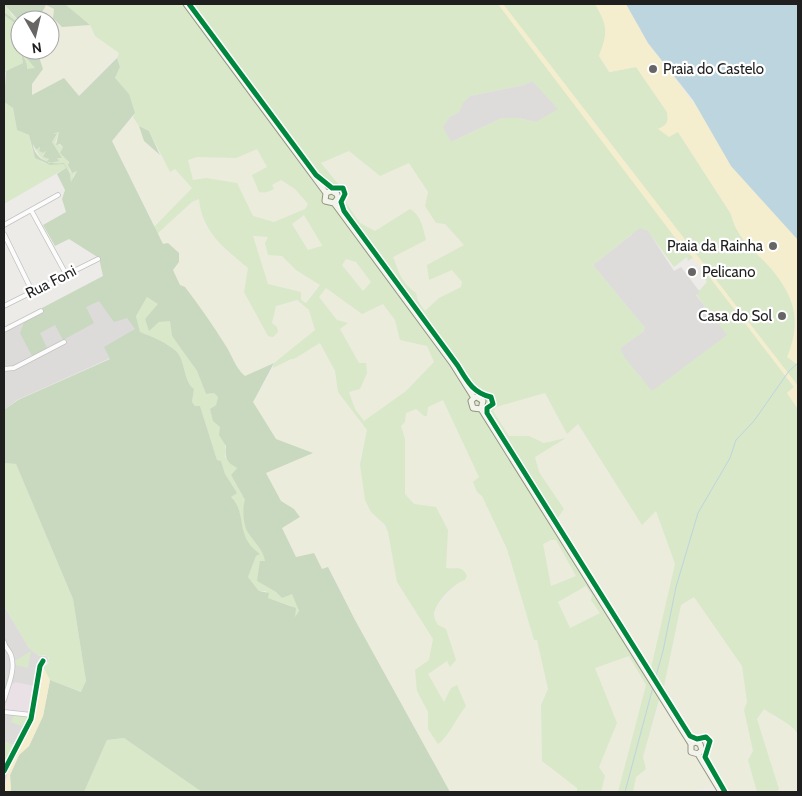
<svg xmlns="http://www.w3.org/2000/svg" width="802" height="796" viewBox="0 0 802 796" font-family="Cabin,sans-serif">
<rect width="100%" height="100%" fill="#edebe8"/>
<!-- residential -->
<path fill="#dcdbd9" d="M 104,277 L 144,343 L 17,400 L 4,410 L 4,329 Z
M 4,606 L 29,648 L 39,656 L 47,656 L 49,661 L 42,667 L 34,720 L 9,767 L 4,785 Z"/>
<!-- industrial -->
<path fill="#eae1e6" d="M 15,682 L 34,686 L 30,709 L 27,712 L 4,710 L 12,683 L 15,684 Z"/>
<!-- farmland -->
<path fill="#ebecdc" d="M 46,5 L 54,9 L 62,27 L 90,25 L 95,36 L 119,53 L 78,96 L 32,96 L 32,84 L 42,70 L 39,57 L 45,50 L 50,50 L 50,20 L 38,19 Z
M 133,117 L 139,126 L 144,141 L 166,162 L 170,172 L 175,169 L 192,188 L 153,228 L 150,216 L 112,141 Z
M 257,149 L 267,167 L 271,185 L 281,179 L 295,189 L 308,204 L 305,209 L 275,222 L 253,217 L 247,205 L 206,178 L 193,180 L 188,160 L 197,157 L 236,158 Z
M 349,151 L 375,173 L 409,163 L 428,192 L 426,206 L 436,223 L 445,224 L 465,246 L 427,265 L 429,280 L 452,269 L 462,282 L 461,287 L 439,298 L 425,312 L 416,293 L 407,287 L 397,272 L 393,257 L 410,209 L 375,231 L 363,226 L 342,197 L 339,185 L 321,163 Z
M 199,199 L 205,226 L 228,253 L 248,268 L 244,292 L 268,335 L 273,336 L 272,323 L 276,306 L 297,300 L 309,310 L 313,317 L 315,330 L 305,340 L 262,370 L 245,376 L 238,371 L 230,352 L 185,287 L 180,285 L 163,244 L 156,235 L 193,202 Z
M 305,215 L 323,246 L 308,250 L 292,223 Z
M 252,236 L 269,237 L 282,256 L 296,270 L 321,285 L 315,289 L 306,303 L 301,300 L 301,292 L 268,284 Z
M 346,259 L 356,262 L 372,283 L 363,291 L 342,264 Z
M 326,288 L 362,314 L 383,304 L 395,319 L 427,346 L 434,363 L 406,391 L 364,421 L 355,409 L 349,392 L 359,363 L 340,329 L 347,324 L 337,320 L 319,297 Z
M 320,343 L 335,371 L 338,392 L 367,430 L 367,440 L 359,459 L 363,480 L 379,519 L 388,532 L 397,582 L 433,639 L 429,660 L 417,691 L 428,712 L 428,729 L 445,740 L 454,721 L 466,706 L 451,688 L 444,703 L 428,674 L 447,660 L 434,616 L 435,609 L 458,582 L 450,569 L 446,569 L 414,504 L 405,494 L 405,439 L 401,426 L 406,413 L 416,409 L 424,416 L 427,416 L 428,407 L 443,400 L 479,477 L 473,482 L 476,492 L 482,496 L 507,549 L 534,640 L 537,640 L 548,689 L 541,705 L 542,761 L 577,788 L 577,792 L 450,792 L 355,620 L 329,567 L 322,569 L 314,553 L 296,557 L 282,528 L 300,517 L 294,509 L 281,501 L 266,473 L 312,453 L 276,439 L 253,402 L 273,368 L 291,358 L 294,359 Z
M 545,393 L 567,434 L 577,424 L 642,525 L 656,511 L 675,564 L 651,669 L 557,518 L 564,509 L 539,472 L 535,457 L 564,439 L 544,443 L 529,436 L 509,436 L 492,411 L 496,407 Z
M 551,539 L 556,540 L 576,576 L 550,586 L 543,544 Z
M 586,586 L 592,595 L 591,600 L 601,612 L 570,628 L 558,602 Z
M 694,597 L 742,666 L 747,702 L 744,710 L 753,751 L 748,760 L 757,792 L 706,792 L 714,788 L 712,785 L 692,792 L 633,792 L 636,777 L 646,769 L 643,758 L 664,686 L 681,605 Z
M 629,656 L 646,685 L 618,792 L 601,792 L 605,776 L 599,767 L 617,723 L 595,668 Z
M 764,709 L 777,719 L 786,721 L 798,734 L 798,792 L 777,792 L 779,788 L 757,719 Z"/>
<!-- grass -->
<path fill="#d8e8c9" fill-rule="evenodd" d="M 5,4 L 12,15 L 19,21 L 20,35 L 15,30 L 23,63 L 6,71 L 4,75 L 4,15 L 11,19 L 4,11 Z
M 65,4 L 498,4 L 673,234 L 694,257 L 688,261 L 687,257 L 674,267 L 652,237 L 632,234 L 593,265 L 645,328 L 643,332 L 620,348 L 641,378 L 726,336 L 696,294 L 707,282 L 705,279 L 708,275 L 794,387 L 787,393 L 798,409 L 798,734 C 790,722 776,718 764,709 L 757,719 L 779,789 L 777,792 L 757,792 L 748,760 L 753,751 L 744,710 L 747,702 L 742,666 L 694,597 L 681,605 L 664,686 L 671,698 L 666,704 L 661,696 L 659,700 L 643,757 L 646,769 L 636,777 L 633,792 L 618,792 L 646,685 L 629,656 L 595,668 L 617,723 L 599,767 L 605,776 L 601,792 L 577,792 L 577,788 L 542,761 L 541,705 L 548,689 L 537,640 L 534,640 L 507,549 L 482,496 L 477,492 L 473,482 L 479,477 L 443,400 L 428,407 L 427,416 L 424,416 L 416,409 L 406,413 L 405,422 L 401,426 L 405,439 L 405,494 L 414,504 L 436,507 L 448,530 L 446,568 C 455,570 462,564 467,576 L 465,580 C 454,583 435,603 434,614 C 434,618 436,622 438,625 L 446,629 L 456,660 L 450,667 L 447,661 L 428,674 L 444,702 L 451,688 L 457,685 L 466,706 C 457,717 447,739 438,744 L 428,729 L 428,712 L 417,691 L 415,670 L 429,660 L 433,639 L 397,582 L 388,532 L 385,525 L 371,512 L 365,500 L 360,464 L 367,430 L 338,392 L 335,371 L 320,343 L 294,359 L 291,359 L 273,368 L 274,363 L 315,330 L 309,310 L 297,300 L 276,306 L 272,323 L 277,327 L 278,332 L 273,337 L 268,336 L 244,292 L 248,268 C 225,249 202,232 199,199 L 192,202 L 156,235 L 153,228 L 192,188 L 175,169 L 170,172 L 149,131 L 139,126 L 133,117 L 135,113 L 115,78 L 120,67 L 117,58 L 119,53 L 95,36 L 90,25 ZM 532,81 L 536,122 L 518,118 L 502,118 L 451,142 L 450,117 L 459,112 L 470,96 L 524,85 ZM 257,149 L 267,167 L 252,175 L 259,192 C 265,193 268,192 274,189 L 272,185 L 281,180 L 295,189 L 308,204 L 305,209 L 274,222 L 253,216 L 237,183 L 206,178 L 193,180 L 188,160 L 197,157 L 236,158 ZM 349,151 L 380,176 L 409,163 L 428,192 L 425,206 L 436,223 L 445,224 L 464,245 L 427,265 L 429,280 L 452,270 L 462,282 L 461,287 L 439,298 L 425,311 L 418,301 L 416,293 C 401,282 400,274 393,257 L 426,240 C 423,228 421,215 410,209 L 375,231 L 360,223 L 342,197 L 339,185 L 321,163 ZM 304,215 L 322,245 L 322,246 L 308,250 L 292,224 ZM 253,236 L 268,237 L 265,243 L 268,255 L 282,256 L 296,270 L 320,285 L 306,303 L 301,300 L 301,292 L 268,284 ZM 346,259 L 356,262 L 371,282 L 363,291 L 342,265 ZM 326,288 L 362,314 L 383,304 L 395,320 L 400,340 L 427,346 L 434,362 L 406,391 L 364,421 L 355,409 L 349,392 L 360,389 L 367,373 L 366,363 L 359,363 L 340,329 L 348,323 L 337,320 L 319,297 ZM 545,393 L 567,434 L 578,424 L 642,525 L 656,511 L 675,564 L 651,668 L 557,519 L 564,509 L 539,472 L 535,457 L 566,438 L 544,443 L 529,436 L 509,436 L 493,411 L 496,407 ZM 551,540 L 556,540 L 576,576 L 551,586 L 543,544 ZM 586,586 L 592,595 L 591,600 L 600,613 L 570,628 L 558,602 Z
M 503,4 L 595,4 C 608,26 608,32 599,56 L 609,72 L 636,67 L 667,112 C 669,122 667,125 658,129 L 678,132 L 731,214 C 737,241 758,252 774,272 C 796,300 801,323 788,357 L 798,365 L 798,386 Z
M 22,50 L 27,50 L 27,57 L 36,68 L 30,70 L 24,69 L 26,64 Z
M 4,102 L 13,108 L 17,130 L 29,135 C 32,151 35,166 55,164 C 39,161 34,149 31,134 L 19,126 C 17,117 16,110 9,104 L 18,114 L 24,112 L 25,108 L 25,112 L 29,113 L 19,116 L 20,126 L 32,133 L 36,140 L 33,143 L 36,150 L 40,147 L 39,151 L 43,153 L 47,150 L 43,157 L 49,159 L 47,161 L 49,163 L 50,160 L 59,161 L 55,156 L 61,158 L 52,142 L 57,135 L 52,134 L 59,132 L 55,143 L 63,147 L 60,153 L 66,154 L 70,171 L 72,173 L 77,171 L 73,176 L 73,180 L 76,181 L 71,183 L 70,174 L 66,168 L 4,204 Z
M 147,297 L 159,304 L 145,319 L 149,330 L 159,322 L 170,320 L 172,336 L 197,371 L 206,394 L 214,393 L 218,397 L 216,405 L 210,409 C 213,422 215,419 220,427 C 225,435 226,448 225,457 L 237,468 L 231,475 L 245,500 L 252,537 L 264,553 L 265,561 L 257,581 L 276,592 L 282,598 L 292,593 L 299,611 L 295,617 L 292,606 L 268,598 L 266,591 L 259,591 L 248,577 L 256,556 L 259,554 C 233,534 248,513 231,497 L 236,493 L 225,474 L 221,461 L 217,460 L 200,406 L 195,406 L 192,402 L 194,389 C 183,381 186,361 176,351 C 167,342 152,337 140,333 L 136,316 Z
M 4,463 L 16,464 L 73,599 L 86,681 L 82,692 L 50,680 L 43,667 L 48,664 L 49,658 L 45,655 L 39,656 L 29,648 L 4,606 Z
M 31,651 L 28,668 L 16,665 L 15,661 Z
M 14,715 L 27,716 L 28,719 L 24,727 L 11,722 Z
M 124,738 L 202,792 L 84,792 L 107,740 Z
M 4,741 L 14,745 L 4,765 Z"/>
<!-- forest -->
<path fill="#c8d9bf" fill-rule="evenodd" d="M 4,4 L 65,4 L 90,25 L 62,27 L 53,18 L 54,9 L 46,5 L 38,20 L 20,20 L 19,29 L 19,21 Z
M 4,12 L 17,22 L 15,27 C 20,38 17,40 20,49 C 22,55 28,63 27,69 L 35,68 L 25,56 L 26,50 L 45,50 L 39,57 L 43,69 L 32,84 L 32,95 L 64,78 L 79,96 L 117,58 L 120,67 L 115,78 L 129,94 L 135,113 L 112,141 L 163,244 L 168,243 L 179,253 L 179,262 L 173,270 L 180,285 L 185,287 C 199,305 212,324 224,343 C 232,354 235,368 245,376 L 274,363 L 253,402 L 276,439 L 313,453 L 266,473 L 281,501 L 294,509 L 300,517 L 282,528 L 296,557 L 314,553 L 322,569 L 328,567 L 355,620 L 450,792 L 202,792 L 124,738 L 107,740 L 84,792 L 11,792 L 10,775 L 19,755 L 29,746 L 43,716 L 50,680 L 81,692 L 86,681 L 73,599 L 16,464 L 4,463 L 4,410 L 18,400 L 110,359 L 104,347 L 135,329 L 127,318 L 114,322 L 99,301 L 86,307 L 94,323 L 63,340 L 55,325 L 40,333 L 47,348 L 32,356 L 20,333 L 24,322 L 42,312 L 42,308 L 103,276 L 99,258 L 69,239 L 55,246 L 43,225 L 66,212 L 62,199 L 65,190 L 57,174 L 66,168 L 64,164 L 50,165 L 35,158 L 29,135 L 17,130 L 13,108 L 4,102 L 6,71 L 23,63 L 15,23 L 4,15 ZM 59,132 L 56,145 L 60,144 L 63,147 L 60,153 L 69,162 L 68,165 L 72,173 L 77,171 L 71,182 L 70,174 L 64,163 C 52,165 34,160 33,144 L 36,150 L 40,147 L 39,151 L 43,153 L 46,151 L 43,157 L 49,159 L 47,161 L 49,163 L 59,161 L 57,158 L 62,158 L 52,142 L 57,134 L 53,134 ZM 147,297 L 158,304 L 145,319 L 149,331 L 159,322 L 170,321 L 172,336 L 197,371 L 206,394 L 214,393 L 218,397 L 216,405 L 210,409 L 213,421 L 220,427 L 219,435 L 226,446 C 225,458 226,462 237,468 L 231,475 L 245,500 C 242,507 243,527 249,534 C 255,543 263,549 265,561 L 260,561 L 257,581 L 276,592 L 282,598 L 292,594 L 299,611 L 295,617 L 296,608 L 268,598 L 269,593 L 259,591 L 248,577 L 256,556 L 260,554 C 234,536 248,513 231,497 L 237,493 L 225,474 L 221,461 L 217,460 L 200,406 L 195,406 L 192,402 L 194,389 C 183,381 186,361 176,351 C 166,342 152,337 140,332 L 136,316 Z
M 139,126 L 149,131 L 160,155 L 144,141 Z"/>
<!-- sand -->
<path fill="#f4edce" d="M 498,4 L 503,4 L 798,386 L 798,409 L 787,393 L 794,387 L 708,275 L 673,235 Z
M 595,4 L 626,4 L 648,43 L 798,240 L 798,365 L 787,357 C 801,323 796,300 774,272 C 758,252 737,241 731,214 L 678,132 L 669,137 L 658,129 C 667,125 669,122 667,112 L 636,67 L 610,72 L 599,56 C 608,32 608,26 595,4 Z
M 43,667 L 50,680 L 43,716 L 29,746 L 19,755 L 10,775 L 11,792 L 4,792 L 9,767 L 34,720 Z"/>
<!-- parking -->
<path fill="#dddcdb" d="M 532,81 L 558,109 L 536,122 L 518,118 L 502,118 L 451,142 L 443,127 L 450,117 L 459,112 L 463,103 L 470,96 L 524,85 Z
M 640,228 L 648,231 L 674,271 L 681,267 L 700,292 L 696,295 L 727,335 L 652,391 L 625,358 L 620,348 L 643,332 L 645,328 L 593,265 Z"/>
<!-- water -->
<path fill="#bdd5de" d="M 626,4 L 798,4 L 798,240 L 731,166 L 693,100 L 648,43 Z"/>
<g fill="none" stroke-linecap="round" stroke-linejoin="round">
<!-- stream -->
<path stroke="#bdd5de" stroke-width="1" d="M 654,683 L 663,651 L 676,587 L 698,513 L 730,458 L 736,440 L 754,421 L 789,371 L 798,363
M 625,792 L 653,687"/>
<!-- minor casing -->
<g stroke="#c4c3c2" stroke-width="5.5">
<path id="minor" d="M 31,210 L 66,274
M 4,225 L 58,195
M 4,234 L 32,291
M 4,306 L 98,259
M 4,330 L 41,311
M 4,369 L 14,368 L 64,342
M 4,642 C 5,648 9,649 11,655 C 16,669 8,686 4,700
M 4,712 L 32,715
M 4,771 L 31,719 L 40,666 L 43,661"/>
</g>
<!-- secondary casing -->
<g stroke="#939581" stroke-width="7">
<path id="secondary" d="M 186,4 L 326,193
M 326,193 L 332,191 L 337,194 L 338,198 L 334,203
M 326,193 L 325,201 L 334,203
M 334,203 L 452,363 L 474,398
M 474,398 L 477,397 L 483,401 L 481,409
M 474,398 L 471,401 L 473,408 L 481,409
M 481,409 L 691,744
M 691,744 L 696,742 L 700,744 L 702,750 L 698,754
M 691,744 L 691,752 L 698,754
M 698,754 L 721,792"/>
</g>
<!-- minor -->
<use href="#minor" stroke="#fcfcfc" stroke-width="4"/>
<!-- secondary -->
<use href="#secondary" stroke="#f2f3eb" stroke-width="5"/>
<!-- cycleway casing -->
<g stroke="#fff" stroke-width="8">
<path id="cycleway" d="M 189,4 L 316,175 L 332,188 L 343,188 L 345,194 L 341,202 L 344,211 L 458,366 C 467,381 473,393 491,397 L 493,404 L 487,408 L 487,413 L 690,736 L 697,739 L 706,737 L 710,741 L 705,757 L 725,792
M 4,771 L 31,719 L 40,666 L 43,661"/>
</g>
<!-- cycleway -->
<use href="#cycleway" stroke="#00873e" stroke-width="5"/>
</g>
<!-- markers -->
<g fill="#676665" stroke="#fff" stroke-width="2">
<circle cx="653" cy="69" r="5"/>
<circle cx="773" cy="246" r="5"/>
<circle cx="692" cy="272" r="5"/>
<circle cx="782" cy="316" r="5"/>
</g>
<g text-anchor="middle" stroke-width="4.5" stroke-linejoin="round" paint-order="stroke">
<!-- poi labels -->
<g font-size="15" fill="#1f1f1f" stroke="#fff" text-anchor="start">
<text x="663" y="74">Praia do Castelo</text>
<text x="763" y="251" text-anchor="end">Praia da Rainha</text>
<text x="702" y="277">Pelicano</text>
<text x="772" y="321" text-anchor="end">Casa do Sol</text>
</g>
<!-- street labels -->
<g font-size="15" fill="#1f1f1f" stroke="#fff">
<text transform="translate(51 282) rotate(-27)" y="5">Rua Foni</text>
</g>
</g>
<!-- border -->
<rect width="802" height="796" fill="none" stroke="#1f1f1f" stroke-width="10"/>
<!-- north arrow -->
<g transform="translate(35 35) rotate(172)"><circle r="24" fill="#ffffff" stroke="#a5a5a5"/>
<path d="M0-4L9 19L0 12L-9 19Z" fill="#676665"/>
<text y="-8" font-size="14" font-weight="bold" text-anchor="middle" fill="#1f1f1f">N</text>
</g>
</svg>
